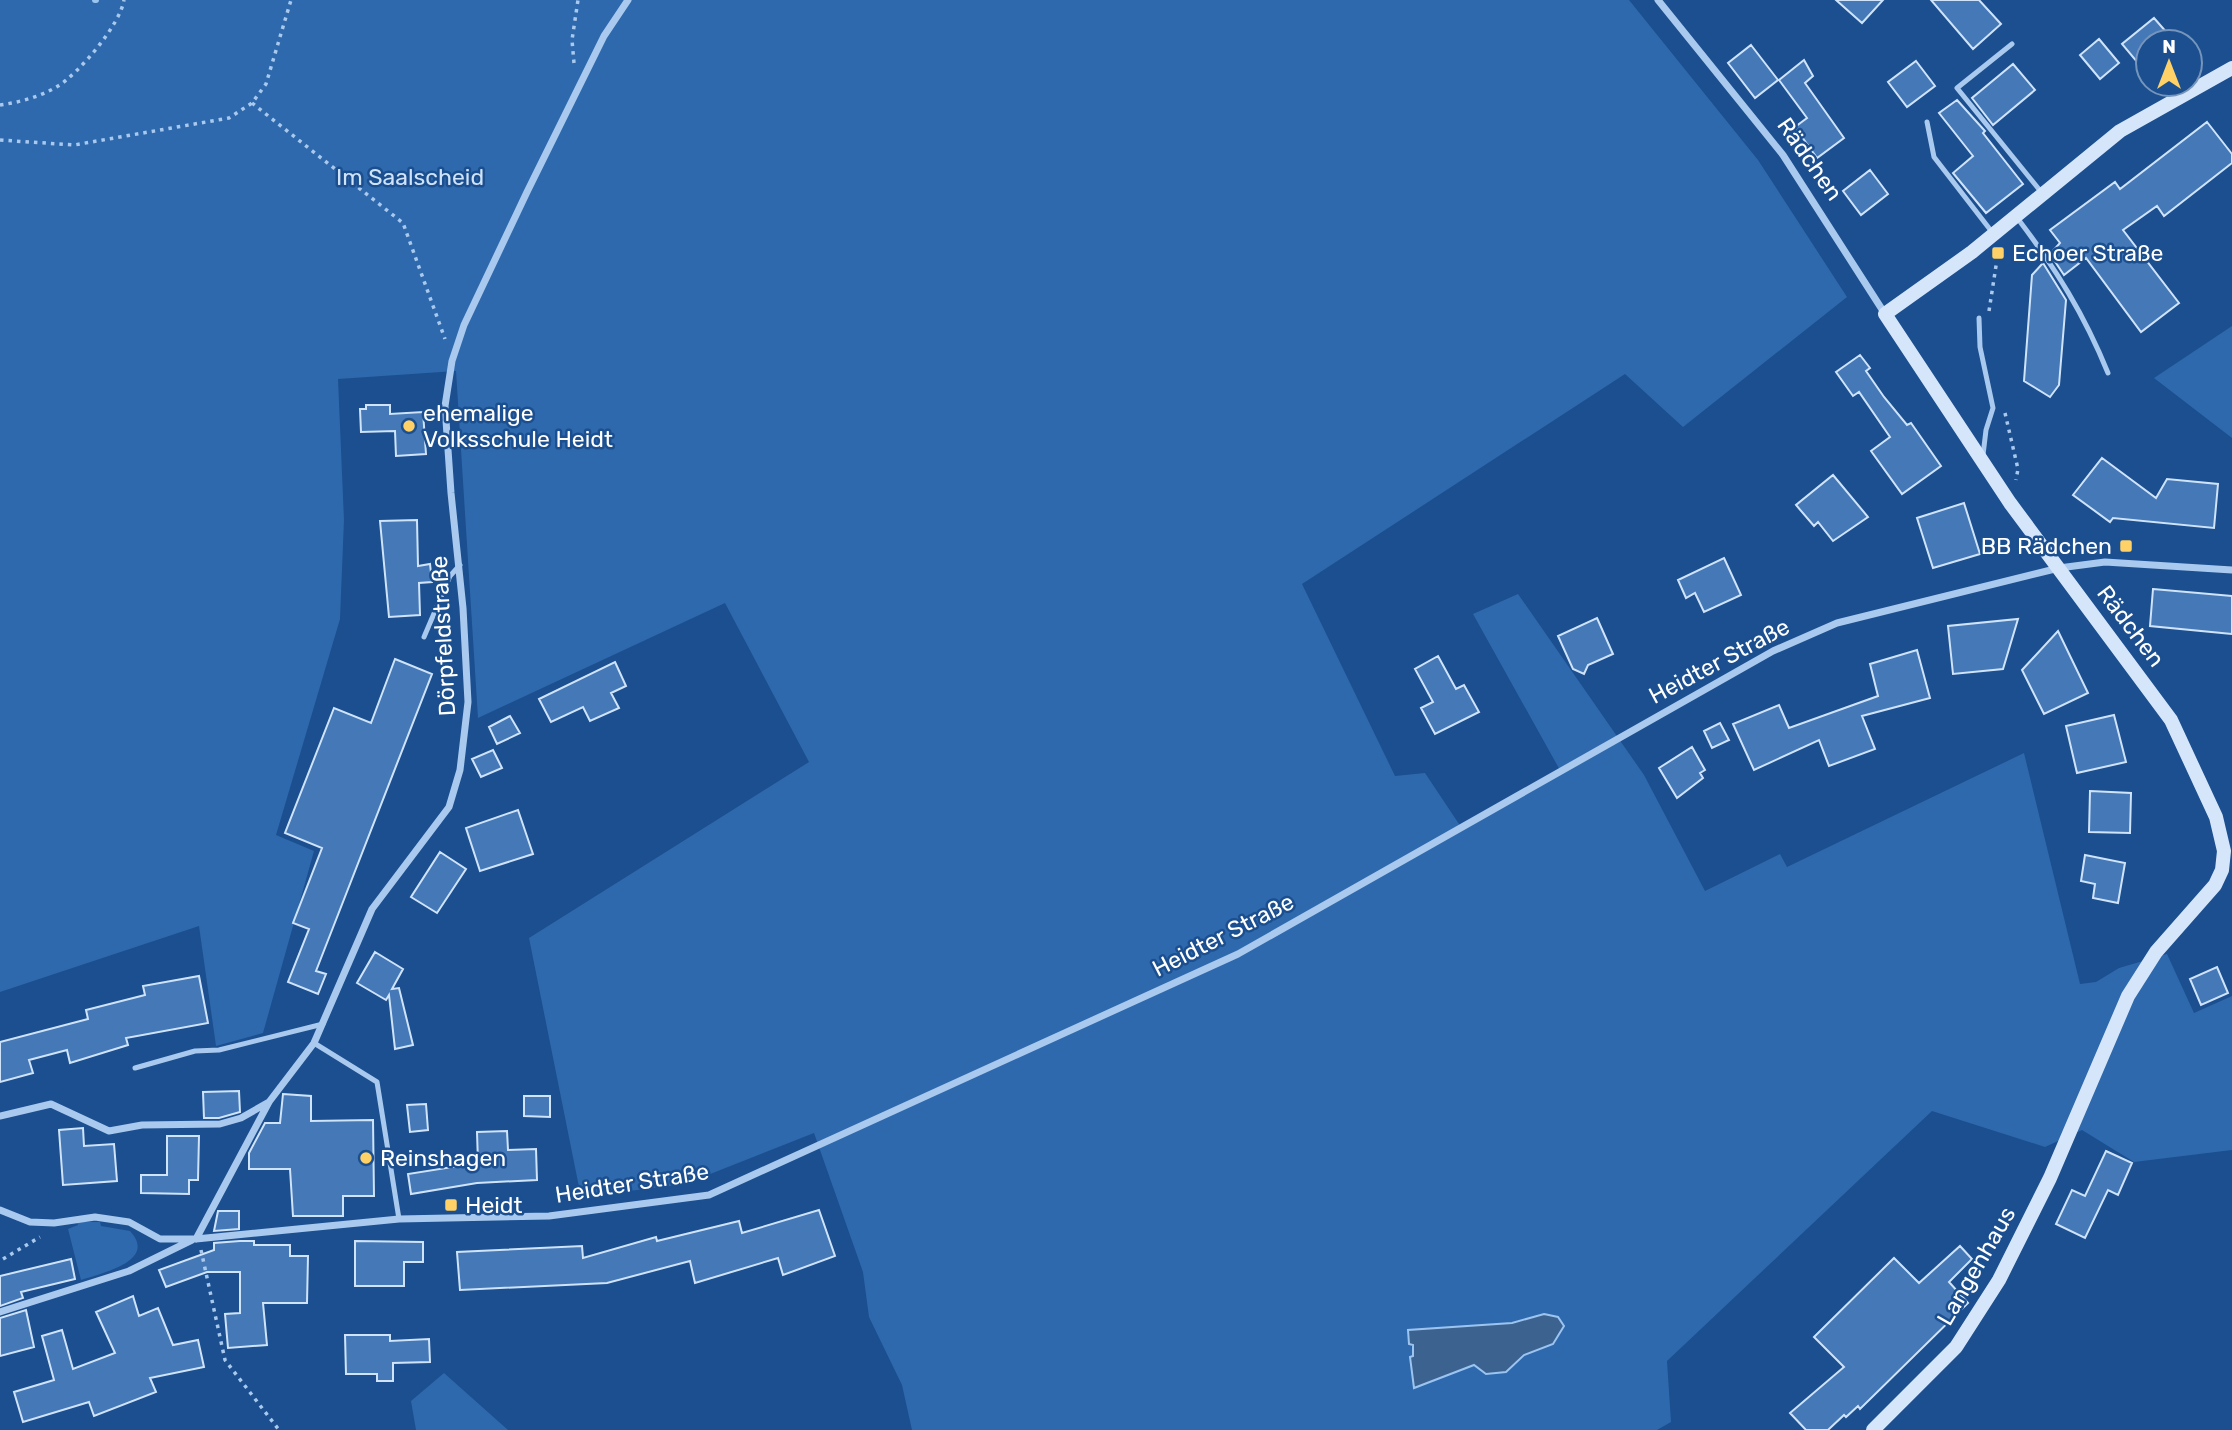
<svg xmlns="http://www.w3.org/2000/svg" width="2232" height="1430" viewBox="0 0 2232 1430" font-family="Rubik,sans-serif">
<rect width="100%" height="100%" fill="#1b4f8f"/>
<!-- green -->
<path fill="#2e69ad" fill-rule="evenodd" d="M 0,0 L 1629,0 L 1758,160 L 1847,297 L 1683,427 L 1625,374 L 1302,584 L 1395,776 L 1425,773 L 1461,827 L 1561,772 L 1473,614 L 1518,594 L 1644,775 L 1705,891 L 1780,854 L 1787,867 L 2024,753 L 2080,984 L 2096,982 L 2119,968 L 2167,954 L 2194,1013 L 2232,996 L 2232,1150 L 2134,1162 L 2082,1130 L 2045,1147 L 1932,1111 L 1667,1361 L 1671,1422 L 1657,1430 L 912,1430 L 902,1385 L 869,1317 L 863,1272 L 814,1133 L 685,1184 L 581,1197 L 529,938 L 809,762 L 725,603 L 478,718 L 456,371 L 338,379 L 344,520 L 340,619 L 276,835 L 314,851 L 263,1033 L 216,1046 L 199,926 L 0,992 ZM 1544,1314 L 1553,1344 L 1524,1355 L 1506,1372 L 1475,1365 L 1414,1388 L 1410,1357 L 1413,1356 L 1409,1330 L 1512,1323 Z
M 2232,326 L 2232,438 L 2154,378 Z
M 77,1222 L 100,1222 L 101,1226 L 130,1231 C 158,1261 102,1273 81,1280 L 68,1229 L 78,1225 Z
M 444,1373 L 508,1430 L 416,1430 L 411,1401 Z"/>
<!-- water -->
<path fill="#3c6290" stroke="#9cc4f0" stroke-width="2" d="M 1544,1314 L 1558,1317 L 1564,1326 L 1553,1344 L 1524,1355 L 1506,1372 L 1486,1374 L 1474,1365 L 1414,1388 L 1410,1357 L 1413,1356 L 1413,1345 L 1409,1344 L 1408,1330 L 1512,1323 Z"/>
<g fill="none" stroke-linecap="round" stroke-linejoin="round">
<!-- stream -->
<path stroke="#9cc4f0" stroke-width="6" d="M 95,0 L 96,0"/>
</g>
<!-- building -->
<path fill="#4478b7" stroke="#cfe3fa" stroke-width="2" d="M 1836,0 L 1883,0 L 1862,23 Z
M 1931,0 L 1979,0 L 2001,24 L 1973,49 Z
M 2154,18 L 2175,42 L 2148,42 L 2148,75 L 2122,44 Z
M 2099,39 L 2119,63 L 2100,79 L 2080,55 Z
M 1751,45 L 1778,80 L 1755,98 L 1728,63 Z
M 1804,60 L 1813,76 L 1805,83 L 1844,138 L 1817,158 L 1795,127 L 1807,118 L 1779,80 Z
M 1916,61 L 1935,86 L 1907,107 L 1888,82 Z
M 2013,64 L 2035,90 L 1993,125 L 1972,98 Z
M 1957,100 L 1985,131 L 1983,133 L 2023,184 L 1986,213 L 1953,173 L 1973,156 L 1939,113 Z
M 2207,122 L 2232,154 L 2232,163 L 2164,216 L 2157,206 L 2123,230 L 2179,303 L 2141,332 L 2086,258 L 2064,275 L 2050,254 L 2060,243 L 2050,230 L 2115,182 L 2120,189 Z
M 1870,170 L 1888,194 L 1861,215 L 1843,191 Z
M 2043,263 L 2066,300 L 2059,385 L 2050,397 L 2024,381 L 2032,275 Z
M 1860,355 L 1870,368 L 1866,371 L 1884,397 L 1907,425 L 1911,423 L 1941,466 L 1902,494 L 1871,451 L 1890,437 L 1859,392 L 1853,396 L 1836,372 Z
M 366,405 L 390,405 L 390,414 L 423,412 L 426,454 L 396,456 L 395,431 L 361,432 L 360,409 L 366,409 Z
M 2102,458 L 2156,498 L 2167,479 L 2218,484 L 2214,528 L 2113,518 L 2110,522 L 2073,495 Z
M 1833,475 L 1868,517 L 1833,541 L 1818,522 L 1814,526 L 1796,505 Z
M 1964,503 L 1980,554 L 1933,568 L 1917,518 Z
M 417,520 L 418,566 L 430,564 L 432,582 L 419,583 L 420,615 L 389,617 L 380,521 Z
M 1724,558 L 1741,595 L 1704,612 L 1695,593 L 1686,598 L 1678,580 Z
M 2153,589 L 2232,596 L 2232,634 L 2150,626 Z
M 1597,618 L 1613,654 L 1588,665 L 1584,674 L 1573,669 L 1558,636 Z
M 2018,619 L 2003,669 L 1953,674 L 1948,626 Z
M 2058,631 L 2088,693 L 2044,714 L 2022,670 Z
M 1917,650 L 1930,698 L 1862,716 L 1875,749 L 1829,766 L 1819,740 L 1754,770 L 1733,724 L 1779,705 L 1789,728 L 1878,696 L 1870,664 Z
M 1438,656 L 1456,689 L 1464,685 L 1479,712 L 1435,734 L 1421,708 L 1433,702 L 1415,669 Z
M 395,659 L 432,674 L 316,971 L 326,974 L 318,994 L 288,982 L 309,929 L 293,923 L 322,848 L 285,833 L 334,708 L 371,723 Z
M 615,662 L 626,686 L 611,693 L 619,708 L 590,721 L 583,707 L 551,722 L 539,699 Z
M 2114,715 L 2126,762 L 2077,773 L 2066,726 Z
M 510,716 L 520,733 L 497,744 L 489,727 Z
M 1720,723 L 1729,740 L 1712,748 L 1704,731 Z
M 1692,747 L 1705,770 L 1700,773 L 1703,778 L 1677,798 L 1659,768 Z
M 493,750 L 502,768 L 481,777 L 472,759 Z
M 2090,791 L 2131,793 L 2130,833 L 2089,832 Z
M 518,810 L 533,854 L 480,871 L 466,828 Z
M 440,852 L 466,869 L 437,913 L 411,897 Z
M 2085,855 L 2125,863 L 2118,903 L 2093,898 L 2095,884 L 2081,881 Z
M 375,952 L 403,969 L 392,989 L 399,988 L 413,1045 L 395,1049 L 389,995 L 386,1000 L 357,983 Z
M 2217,967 L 2228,993 L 2201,1005 L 2190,979 Z
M 199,976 L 208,1023 L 126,1038 L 128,1045 L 70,1063 L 67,1050 L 29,1060 L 33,1073 L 0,1082 L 0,1042 L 88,1019 L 86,1010 L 145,995 L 143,986 Z
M 239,1091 L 240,1112 L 219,1118 L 204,1118 L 203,1092 Z
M 283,1094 L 311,1096 L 311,1121 L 373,1120 L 374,1196 L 343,1196 L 343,1216 L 293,1216 L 290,1169 L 249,1169 L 249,1153 L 265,1123 L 280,1123 Z
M 524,1096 L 550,1096 L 550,1117 L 524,1116 Z
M 426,1104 L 428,1130 L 410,1132 L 407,1105 Z
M 83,1128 L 84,1146 L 114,1144 L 117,1181 L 63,1185 L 59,1130 Z
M 507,1131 L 508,1150 L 536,1149 L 537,1180 L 477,1183 L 411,1194 L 408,1174 L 478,1163 L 477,1132 Z
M 167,1136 L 199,1136 L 198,1180 L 189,1180 L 189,1194 L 141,1193 L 141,1175 L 167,1175 Z
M 2106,1151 L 2132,1163 L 2118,1195 L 2108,1190 L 2085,1238 L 2056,1224 L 2072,1190 L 2085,1196 Z
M 819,1210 L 835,1256 L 783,1275 L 778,1258 L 695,1283 L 690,1261 L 607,1283 L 460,1290 L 457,1252 L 582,1246 L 583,1258 L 656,1237 L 657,1241 L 739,1221 L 742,1233 Z
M 218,1211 L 239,1211 L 239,1229 L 214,1231 Z
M 240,1241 L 254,1241 L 254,1245 L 290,1245 L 290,1256 L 308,1256 L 307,1303 L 263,1303 L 267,1345 L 228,1348 L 225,1314 L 240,1313 L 240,1272 L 207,1272 L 166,1287 L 159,1270 L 214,1250 L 214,1243 Z
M 355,1241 L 423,1242 L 423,1262 L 404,1262 L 404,1286 L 355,1286 Z
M 1960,1246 L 1972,1259 L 1949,1282 L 1968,1303 L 1860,1409 L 1858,1406 L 1846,1417 L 1844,1415 L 1828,1430 L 1806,1430 L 1790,1413 L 1844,1367 L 1814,1337 L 1894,1258 L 1919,1283 Z
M 71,1259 L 75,1279 L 21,1292 L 23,1298 L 0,1306 L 0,1276 Z
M 133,1296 L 139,1316 L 158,1308 L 173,1345 L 198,1340 L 204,1367 L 150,1378 L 156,1392 L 94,1416 L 89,1402 L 23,1422 L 14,1392 L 54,1380 L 42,1336 L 62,1330 L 73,1369 L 115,1353 L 96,1312 Z
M 26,1310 L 34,1347 L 0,1356 L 0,1318 Z
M 345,1335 L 390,1335 L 390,1341 L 429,1339 L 430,1362 L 393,1363 L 393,1381 L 377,1381 L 377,1374 L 346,1374 Z"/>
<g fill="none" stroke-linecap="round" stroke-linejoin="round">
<!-- path -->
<path stroke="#a9c9ee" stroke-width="3.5" stroke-dasharray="3.5 5" stroke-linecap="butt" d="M 574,63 L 572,40 L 578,0
M 252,103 L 403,223 L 445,339
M 0,105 C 20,102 40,97 58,86 C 79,73 120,25 124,0
M 0,140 L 74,145 L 229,118 L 252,103 L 266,84 L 291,0
M 1989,311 L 1998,253
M 2005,413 L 2018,469 L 2016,480
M 201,1250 L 225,1360 L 279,1430
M 3,1259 L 40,1237"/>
<!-- lane -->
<path stroke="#a9c9ee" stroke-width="5" d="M 2012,44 L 1957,88 L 2042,193
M 1927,122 L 1934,157 L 1992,232
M 2018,219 C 2056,269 2084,314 2108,373
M 1979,318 L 1980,347 L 1993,408 L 1986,430 L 1983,455
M 424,637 L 450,576 L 460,565
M 314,1043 L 377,1082 L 399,1219
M 135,1068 L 195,1051 L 219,1050 L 323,1024"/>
<!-- street -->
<path stroke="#a9c9ee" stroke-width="7" d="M 1658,0 L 1783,155 L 1885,314
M 0,1116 L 51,1104 L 109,1131 L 142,1125 L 220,1124 L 241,1118 L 269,1102
M 0,1210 L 30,1222 L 54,1223 L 95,1217 L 129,1222 L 160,1239 L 196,1239 L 399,1219 L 549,1216 L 709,1195 L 1238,954 L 1773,651 L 1837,623 L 2059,568 L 2105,562 L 2232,570
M 196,1239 L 269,1102 L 314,1043 L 372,909 L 449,807 L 460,770 L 468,702 L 463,608 L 451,493 L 445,406 L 452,361 L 464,325 L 527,192 L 604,36 L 628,0
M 0,1312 L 129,1271 L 192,1240"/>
<!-- secondary -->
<path stroke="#d6e6fa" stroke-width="14" d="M 1873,1430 L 1956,1347 L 1999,1280 L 2050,1178 L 2128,996 L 2156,952 L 2215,885 L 2222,870 L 2224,851 L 2216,817 L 2171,720 L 2010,503 L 1885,314 L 1972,252 L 2120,131 L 2232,68"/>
</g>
<!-- markers -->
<g fill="#ffd166" stroke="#1b4f8f" stroke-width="2.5">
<rect x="1991" y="246" width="14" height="14" rx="3.5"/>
<circle cx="409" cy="426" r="7"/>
<rect x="2119" y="539" width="14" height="14" rx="3.5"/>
<circle cx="366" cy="1158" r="7"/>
<rect x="444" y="1198" width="14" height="14" rx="3.5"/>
</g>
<g text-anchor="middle" stroke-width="5" stroke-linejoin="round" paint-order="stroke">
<!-- street labels -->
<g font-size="23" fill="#fff" stroke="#1b4f8f">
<text transform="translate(1810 159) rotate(55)" y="8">Rädchen</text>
<text transform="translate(2131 626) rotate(53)" y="8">Rädchen</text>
<text transform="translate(443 636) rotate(-93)" y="8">Dörpfeldstraße</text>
<text transform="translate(1719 661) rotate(-28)" y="8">Heidter Straße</text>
<text transform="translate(1223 935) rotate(-27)" y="8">Heidter Straße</text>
<text transform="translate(632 1183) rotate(-9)" y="8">Heidter Straße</text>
<text transform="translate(1976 1266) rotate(-60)" y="8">Langenhaus</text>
</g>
<!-- park labels -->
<g font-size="23" fill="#cfe3fa" stroke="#1b4f8f">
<text x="410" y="185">Im Saalscheid</text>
</g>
<!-- poi labels -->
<g font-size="23" fill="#fff" stroke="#1b4f8f" text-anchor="start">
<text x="2012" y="261">Echoer Straße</text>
<text x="423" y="421">ehemalige<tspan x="423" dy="26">Volksschule Heidt</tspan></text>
<text x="2112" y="554" text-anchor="end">BB Rädchen</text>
<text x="380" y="1166">Reinshagen</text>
<text x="465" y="1213">Heidt</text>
</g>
</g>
<!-- north arrow -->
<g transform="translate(2169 63)"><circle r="33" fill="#1b4f8f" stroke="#7695bc" stroke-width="2"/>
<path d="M0-5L12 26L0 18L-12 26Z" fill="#ffd166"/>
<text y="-10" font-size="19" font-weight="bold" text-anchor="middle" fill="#ffffff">N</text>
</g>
</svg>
